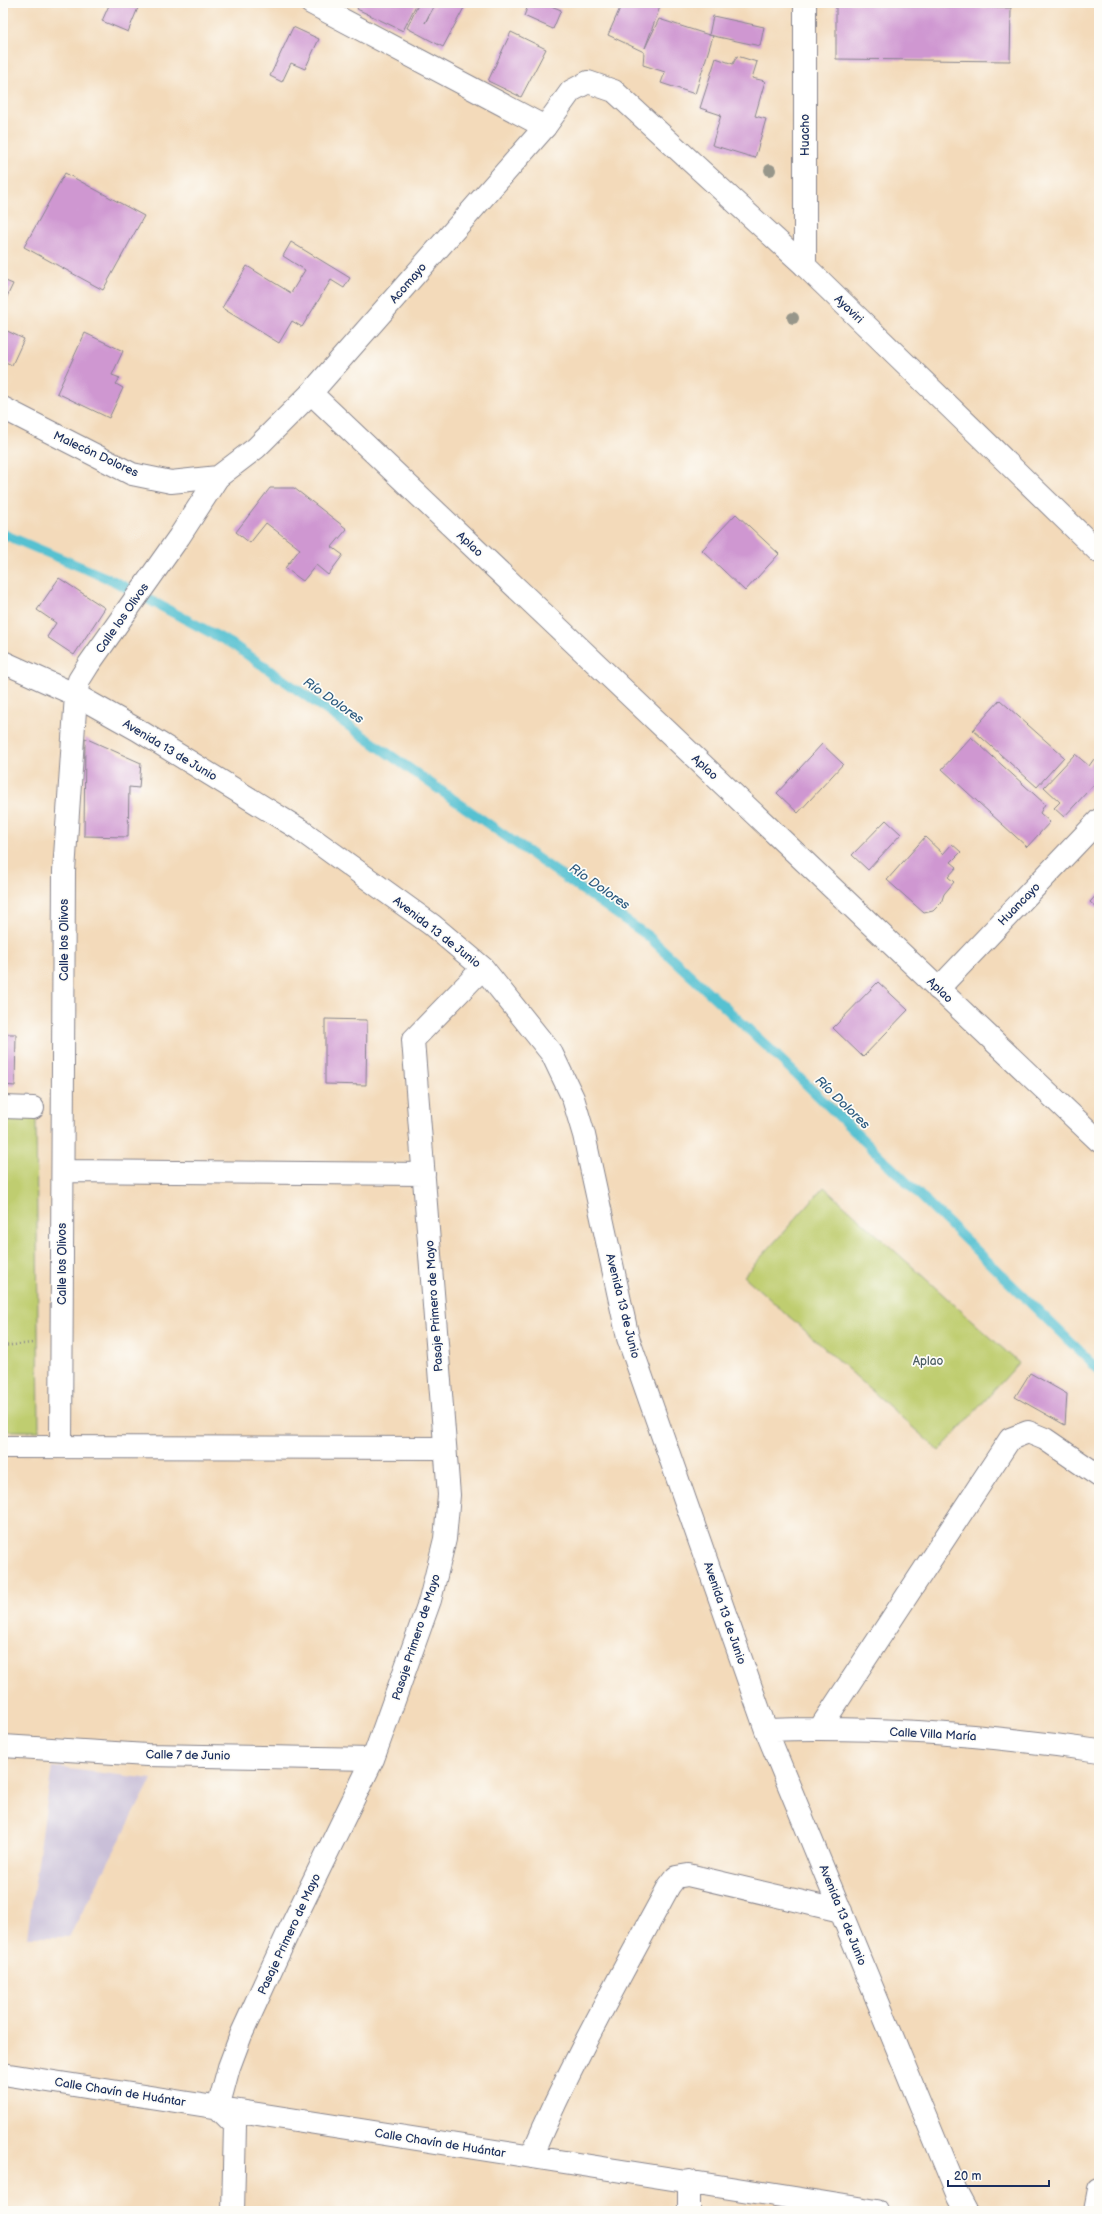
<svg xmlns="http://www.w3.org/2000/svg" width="1102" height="2214" viewBox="0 0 1102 2214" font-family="'Balsamiq Sans',sans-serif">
<rect width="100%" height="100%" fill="#fdfcf7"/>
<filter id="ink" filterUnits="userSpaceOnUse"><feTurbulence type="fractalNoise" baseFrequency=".025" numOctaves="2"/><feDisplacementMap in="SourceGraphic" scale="8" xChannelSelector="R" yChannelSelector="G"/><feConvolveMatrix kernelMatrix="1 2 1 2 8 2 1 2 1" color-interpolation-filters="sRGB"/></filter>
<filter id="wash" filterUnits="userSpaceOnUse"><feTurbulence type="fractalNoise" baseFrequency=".012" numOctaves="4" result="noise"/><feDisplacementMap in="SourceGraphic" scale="16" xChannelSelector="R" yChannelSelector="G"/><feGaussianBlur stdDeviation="0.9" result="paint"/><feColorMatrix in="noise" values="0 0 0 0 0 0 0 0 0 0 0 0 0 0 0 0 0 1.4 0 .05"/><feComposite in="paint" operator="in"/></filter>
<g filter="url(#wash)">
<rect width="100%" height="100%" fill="#f3daba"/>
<!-- industrial -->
<path fill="#c9bfd8" d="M 52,1767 L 152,1779 L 69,1937 L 27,1937 Z"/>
<!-- green -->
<path fill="#bfcd6f" stroke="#6d7e66" d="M 3,1118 L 36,1118 L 39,1431 L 3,1431 Z
M 824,1187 L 1019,1363 L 939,1451 L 744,1276 Z"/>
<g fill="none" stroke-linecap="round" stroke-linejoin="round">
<!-- stream -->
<path stroke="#56c1d1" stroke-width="10" d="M 3,534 L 114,581 L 232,644 L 648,936 L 772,1051 L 1099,1370"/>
</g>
<g id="blocks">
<!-- building -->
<path fill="#cf97d1" d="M 110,3 L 140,3 L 128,32 L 102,21 Z
M 360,3 L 417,3 L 403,31 L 357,9 Z
M 419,3 L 435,3 L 425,23 L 436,3 L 466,4 L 443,47 L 407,28 Z
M 529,3 L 544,3 L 561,10 L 553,29 L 524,16 Z
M 614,3 L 661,4 L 645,48 L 659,19 L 709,35 L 713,16 L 764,27 L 760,46 L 709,35 L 713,36 L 695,94 L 661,83 L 665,72 L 643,65 L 644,52 L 608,35 L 621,6 Z
M 836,3 L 921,3 L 921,6 L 1011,8 L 1010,61 L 836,59 Z
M 293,27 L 319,39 L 305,69 L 291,63 L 282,82 L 270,76 Z
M 511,32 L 546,49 L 521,97 L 488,81 Z
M 737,56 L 757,62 L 752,78 L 765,81 L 755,116 L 766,119 L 755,158 L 712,145 L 721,115 L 700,108 L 716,58 L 733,64 Z
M 65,173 L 144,216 L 103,290 L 24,247 Z
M 291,242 L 350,278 L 344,288 L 331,280 L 302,327 L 292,321 L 279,343 L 222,308 L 247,266 L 291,293 L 305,270 L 283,256 Z
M 3,280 L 13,284 L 3,305 Z
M 3,329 L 24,339 L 12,365 L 3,361 Z
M 85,333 L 123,351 L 112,375 L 120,378 L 116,384 L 123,388 L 109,418 L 57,393 Z
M 270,488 L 294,488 L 347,529 L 332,547 L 343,555 L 328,575 L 316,565 L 303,581 L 285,568 L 300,549 L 266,523 L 250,543 L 236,532 Z
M 736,514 L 779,554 L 745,591 L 702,550 Z
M 59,578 L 105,608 L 74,655 L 47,637 L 56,623 L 37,610 Z
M 1000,700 L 1064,757 L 1037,787 L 973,730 Z
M 971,737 L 1045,804 L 1040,813 L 1050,822 L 1027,847 L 942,769 Z
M 85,738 L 141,763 L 139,788 L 129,787 L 128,837 L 84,836 Z
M 822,744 L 843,764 L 798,813 L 777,793 Z
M 1075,754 L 1089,766 L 1094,759 L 1099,764 L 1099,779 L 1064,817 L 1054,808 L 1060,802 L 1044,787 Z
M 886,820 L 901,834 L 868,870 L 852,855 Z
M 925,837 L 943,854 L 952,844 L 961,852 L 951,862 L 957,867 L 948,877 L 954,882 L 944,894 L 941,903 L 933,911 L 924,913 L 887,880 Z
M 1099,892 L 1099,910 L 1090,902 Z
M 878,982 L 908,1010 L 863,1057 L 833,1028 Z
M 325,1019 L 367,1020 L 366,1085 L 325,1084 Z
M 3,1034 L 16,1034 L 15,1086 L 3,1085 Z
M 1030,1373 L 1067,1394 L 1065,1425 L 1015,1397 Z"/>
</g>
</g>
<g filter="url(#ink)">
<use href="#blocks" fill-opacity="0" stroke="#87848c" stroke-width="1"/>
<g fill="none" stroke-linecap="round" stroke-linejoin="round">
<!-- street casing -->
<g stroke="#87848c" stroke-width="24">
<path id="street" d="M 311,3 L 545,127
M 805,266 L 805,3
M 3,662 L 76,695 L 138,730 L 299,829 L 432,925 L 483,968 L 552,1054 L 573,1098 L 584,1135 L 628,1338 L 766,1730 L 958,2196 L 966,2211
M 938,989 L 1099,820
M 3,1107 L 33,1108
M 63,1171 L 424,1174
M 3,1447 L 444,1448
M 61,1447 L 64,871 L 76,695 L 79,680 L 89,664 L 179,537 L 218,477
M 820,1728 L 1010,1439 L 1028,1432 L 1045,1439 L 1099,1476
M 766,1730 C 877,1726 990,1735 1099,1751
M 3,1746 L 147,1755 L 373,1759
M 3,2074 L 877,2211
M 531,2157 C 571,2063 621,1975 669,1886 L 676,1877 L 688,1875 L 841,1911
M 233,2211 L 235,2125 L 218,2108 L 229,2067 L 241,2035 L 287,1935 L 373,1759 L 430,1600 L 445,1539 L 449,1495 L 413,1040 L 483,968
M 689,2211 L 689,2180
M 1095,2211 L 1099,2190"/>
</g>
<!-- secondary casing -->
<g stroke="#87848c" stroke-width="24">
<path id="secondary" d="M 311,393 L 1099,1141
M 3,408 L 132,474 L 171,482 L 218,477 L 256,448 L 311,393 L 545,127 L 571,91 L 588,82 L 614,91 L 805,266 L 1099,552"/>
</g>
<!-- path -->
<path stroke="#87848c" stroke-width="2.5" stroke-dasharray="1 3" stroke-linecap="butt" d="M 3,1346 L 33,1343"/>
<!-- street -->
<use href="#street" stroke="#fff" stroke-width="22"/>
<!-- secondary -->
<use href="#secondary" stroke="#fff" stroke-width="22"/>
</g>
<!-- trees -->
<g fill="#97968a">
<circle cx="770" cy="170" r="6"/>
<circle cx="793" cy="318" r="6"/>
</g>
</g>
<g text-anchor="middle" stroke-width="3.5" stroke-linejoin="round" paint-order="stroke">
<!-- street labels -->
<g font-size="12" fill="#1b2f5e" stroke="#fdfcf7">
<text transform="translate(805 135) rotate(-90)" y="4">Huacho</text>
<text transform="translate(408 283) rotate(-49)" y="4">Acomayo</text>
<text transform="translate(849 309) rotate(44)" y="4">Ayaviri</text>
<text transform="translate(96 454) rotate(25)" y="4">Malecón Dolores</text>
<text transform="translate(470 544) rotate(43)" y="4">Aplao</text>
<text transform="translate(122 618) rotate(-55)" y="4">Calle los Olivos</text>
<text transform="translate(170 750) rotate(31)" y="4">Avenida 13 de Junio</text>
<text transform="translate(705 767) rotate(43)" y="4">Aplao</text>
<text transform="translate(1019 904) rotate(-46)" y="4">Huancayo</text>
<text transform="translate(437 932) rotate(38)" y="4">Avenida 13 de Junio</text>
<text transform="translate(64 940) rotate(-90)" y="4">Calle los Olivos</text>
<text transform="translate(940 990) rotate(44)" y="4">Aplao</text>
<text transform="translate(62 1264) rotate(-90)" y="4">Calle los Olivos</text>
<text transform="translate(434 1306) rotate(-94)" y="4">Pasaje Primero de Mayo</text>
<text transform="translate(623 1306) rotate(76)" y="4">Avenida 13 de Junio</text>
<text transform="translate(725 1613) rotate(71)" y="4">Avenida 13 de Junio</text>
<text transform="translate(416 1637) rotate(-72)" y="4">Pasaje Primero de Mayo</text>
<text transform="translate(933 1734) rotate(3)" y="4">Calle Villa María</text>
<text transform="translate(188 1755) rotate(1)" y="4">Calle 7 de Junio</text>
<text transform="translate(843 1915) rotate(68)" y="4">Avenida 13 de Junio</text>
<text transform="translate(289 1934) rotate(-65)" y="4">Pasaje Primero de Mayo</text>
<text transform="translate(120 2092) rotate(9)" y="4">Calle Chavín de Huántar</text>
<text transform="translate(440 2143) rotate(9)" y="4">Calle Chavín de Huántar</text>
</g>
<!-- park labels -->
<g font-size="12" fill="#4c5e63" stroke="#fdfcf7">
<text x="928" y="1365">Aplao</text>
</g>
<!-- water labels -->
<g font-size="13" font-style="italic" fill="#2d5b80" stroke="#fdfcf7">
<text transform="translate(334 700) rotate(35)" y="5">Río Dolores</text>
<text transform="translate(600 886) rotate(35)" y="5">Río Dolores</text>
<text transform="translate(843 1102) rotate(44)" y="5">Río Dolores</text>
</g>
</g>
<!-- margin -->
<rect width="1102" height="2214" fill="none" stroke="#fdfcf7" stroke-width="16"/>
<!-- scale -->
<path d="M948 2180v6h101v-6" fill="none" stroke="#1b2f5e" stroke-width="2"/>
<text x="954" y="2180" font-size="12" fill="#1b2f5e" stroke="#fdfcf7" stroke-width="3" paint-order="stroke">20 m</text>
</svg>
